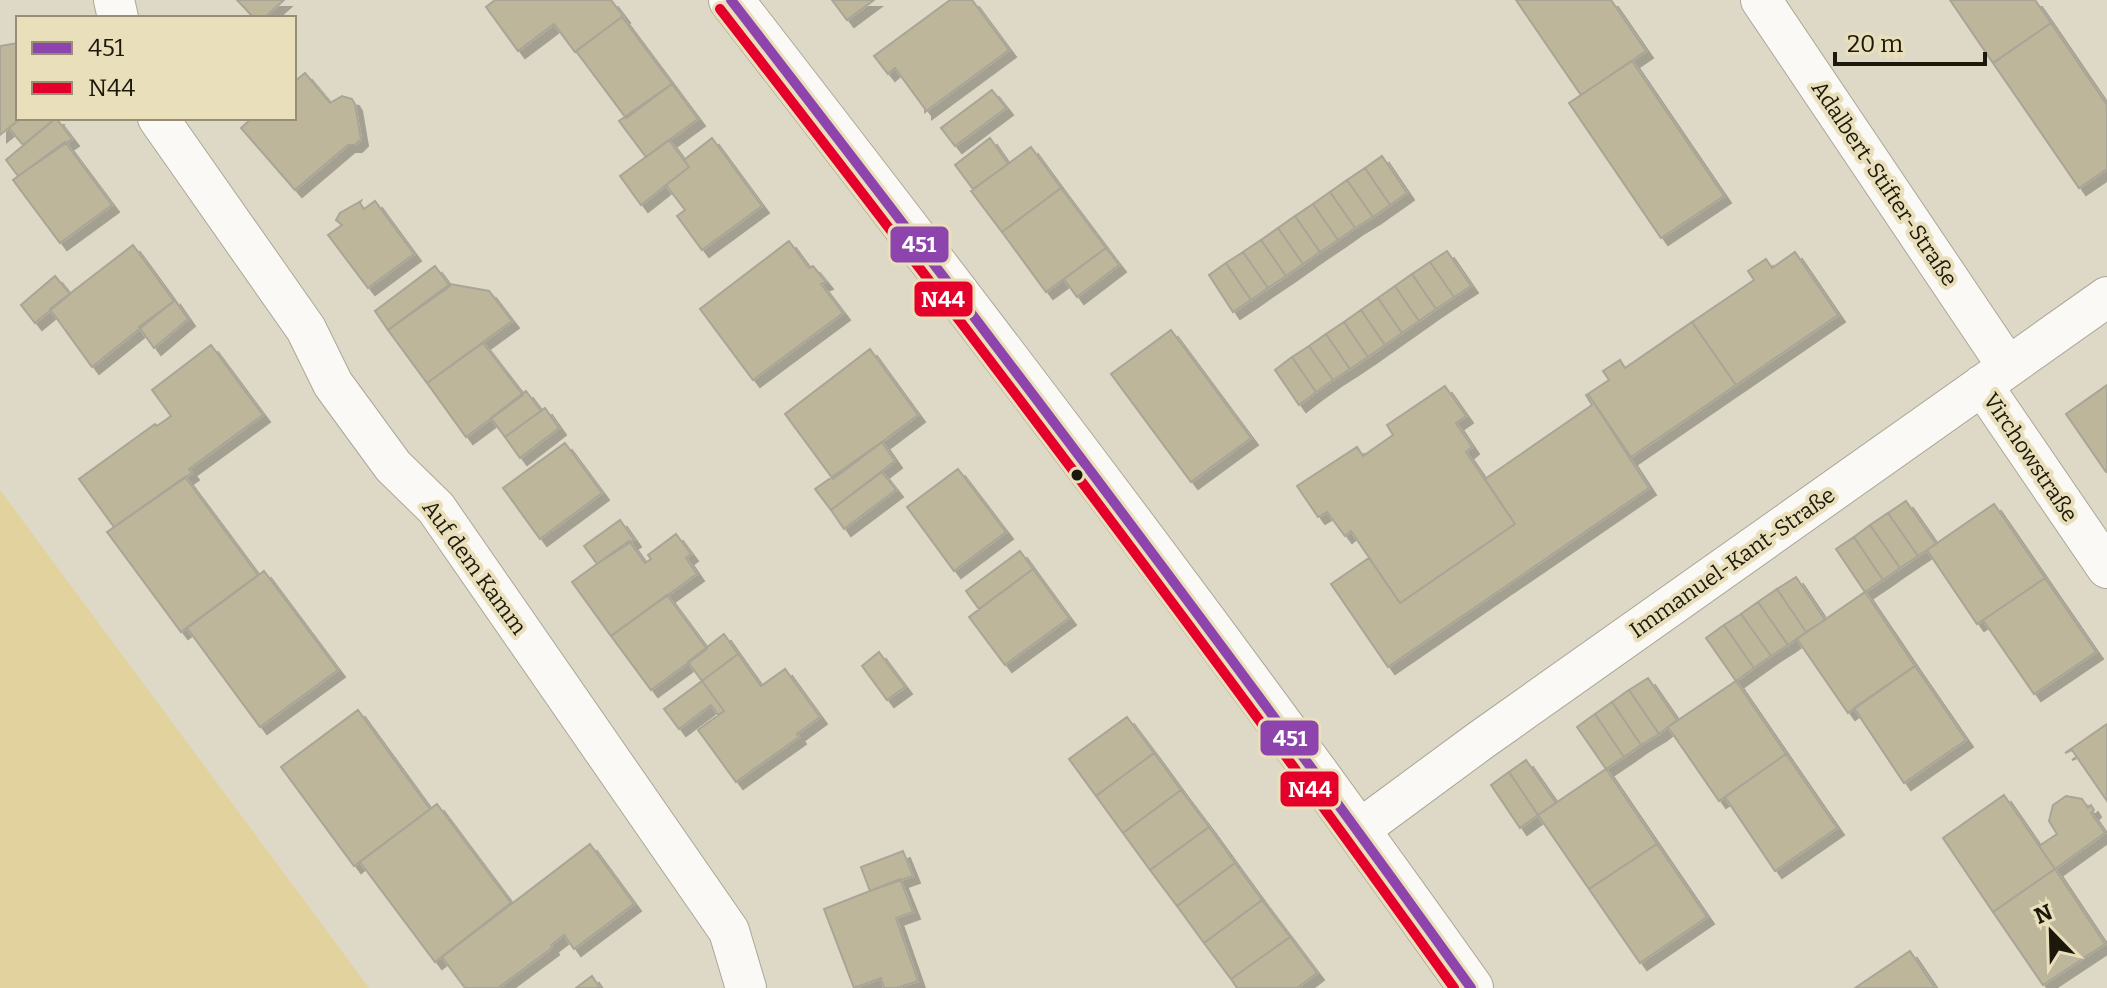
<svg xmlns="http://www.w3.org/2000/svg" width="2107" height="988" viewBox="0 0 2107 988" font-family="Bitter,serif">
<defs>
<filter id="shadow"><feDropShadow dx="7" dy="7" stdDeviation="0" flood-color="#0004"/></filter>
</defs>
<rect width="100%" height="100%" fill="#ded9c6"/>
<!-- green -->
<path fill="#e1d29e" d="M 0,490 L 369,988 L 0,988 Z"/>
<!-- building -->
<path fill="#beb69b" stroke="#a9a596" stroke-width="2" filter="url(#shadow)" d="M 237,0 L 284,0 L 264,18 L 254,18 Z
M 495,0 L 611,0 L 623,16 L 575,52 L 554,24 L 518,51 L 486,7 Z
M 832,0 L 874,0 L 847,20 Z
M 950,0 L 972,0 L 1009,50 L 925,112 L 925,109 L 895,68 L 888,74 L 874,56 Z
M 1516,0 L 1611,0 L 1646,51 L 1581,95 Z
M 1950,0 L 2035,0 L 2051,23 L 1993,63 Z
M 622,17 L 672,84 L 626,118 L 576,51 Z
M 2051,23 L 2107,105 L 2107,169 L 2079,188 L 1993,63 Z
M 18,43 L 18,118 L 21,118 L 0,135 L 0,46 Z
M 1632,61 L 1724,196 L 1661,238 L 1569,103 Z
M 305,73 L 330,103 L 342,96 L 352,99 L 355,104 L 361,139 L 355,145 L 348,145 L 295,190 L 241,128 L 252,118 L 294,118 L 294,82 Z
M 672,84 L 698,119 L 646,157 L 619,121 Z
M 992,90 L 1006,108 L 955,146 L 941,128 Z
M 21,118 L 56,118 L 23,145 L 9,128 Z
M 56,118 L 72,139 L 18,176 L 6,160 Z
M 712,138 L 762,206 L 702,250 L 677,216 L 685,210 L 666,185 L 689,167 L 684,160 Z
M 990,138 L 1008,164 L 973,189 L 955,165 Z
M 669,140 L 689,167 L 641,205 L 620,176 Z
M 65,142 L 112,205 L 60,243 L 13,180 Z
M 1031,147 L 1061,188 L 1002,232 L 971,191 Z
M 1382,156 L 1407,193 L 1390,205 L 1365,168 Z
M 1365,168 L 1390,205 L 1373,217 L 1347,180 Z
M 1347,180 L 1373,217 L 1355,228 L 1330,192 Z
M 1061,188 L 1106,248 L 1046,292 L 1002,232 Z
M 1330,192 L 1355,228 L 1338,240 L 1313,204 Z
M 361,201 L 360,203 L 364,209 L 375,201 L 414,254 L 368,288 L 328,235 L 342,225 L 336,220 L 340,213 Z
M 1313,204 L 1338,240 L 1320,252 L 1295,216 Z
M 1295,216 L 1320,252 L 1303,264 L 1278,228 Z
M 1278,228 L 1303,264 L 1286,276 L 1261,240 Z
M 1261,240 L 1286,276 L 1268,288 L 1243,252 Z
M 789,241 L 809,268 L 813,266 L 826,282 L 821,284 L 843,313 L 753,380 L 700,309 Z
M 133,245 L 174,301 L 92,367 L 50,309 Z
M 1106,248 L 1119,265 L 1077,297 L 1064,279 Z
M 1447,251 L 1471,286 L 1454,297 L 1430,262 Z
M 1243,252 L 1268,288 L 1251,300 L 1226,263 Z
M 1795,252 L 1838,315 L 1736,385 L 1692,322 L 1754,280 L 1748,271 L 1766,259 L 1772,268 Z
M 1430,262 L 1454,297 L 1436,309 L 1412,274 Z
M 1226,263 L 1251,300 L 1233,312 L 1209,275 Z
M 435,266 L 450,286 L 388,330 L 375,311 Z
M 1412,274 L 1436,309 L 1419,321 L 1395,286 Z
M 55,276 L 70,294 L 35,323 L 21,305 Z
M 450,284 L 489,291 L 512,321 L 427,383 L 388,330 Z
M 1395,286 L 1419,321 L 1402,333 L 1378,298 Z
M 1378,298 L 1402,333 L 1385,345 L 1361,310 Z
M 174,299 L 188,319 L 154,348 L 139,327 L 174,301 Z
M 1361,310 L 1385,345 L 1368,357 L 1344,322 Z
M 1344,322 L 1368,357 L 1350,369 L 1326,334 Z
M 1692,322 L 1736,385 L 1631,457 L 1588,394 L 1609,380 L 1603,371 L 1620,360 L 1625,368 Z
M 1171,330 L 1251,438 L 1191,482 L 1111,374 Z
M 1326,334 L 1350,369 L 1333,380 L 1309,346 Z
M 483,343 L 523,395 L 466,437 L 427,383 Z
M 211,345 L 263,415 L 189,469 L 192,473 L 114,527 L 79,479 L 155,424 L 157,426 L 171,416 L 152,390 Z
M 1309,346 L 1333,380 L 1316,392 L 1292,357 Z
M 870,349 L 918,415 L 833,479 L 785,414 Z
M 1292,357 L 1316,392 L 1299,405 L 1275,370 Z
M 2107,385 L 2107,471 L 2106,472 L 2066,414 Z
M 1445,386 L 1466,416 L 1456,423 L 1472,447 L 1466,452 L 1515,524 L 1400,603 L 1351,531 L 1345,536 L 1327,512 L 1318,517 L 1297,486 L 1357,447 L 1363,456 L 1393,435 L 1387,425 Z
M 526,391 L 541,411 L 505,437 L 491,418 Z
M 1588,394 L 1649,488 L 1388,667 L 1331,584 L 1369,558 L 1400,603 L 1515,524 L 1485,479 L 1592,405 L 1586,395 Z
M 545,408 L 559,428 L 520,458 L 505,437 Z
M 882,442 L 895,461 L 831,510 L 815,489 Z
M 565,443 L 602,493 L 540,539 L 503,488 Z
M 958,469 L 1006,532 L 954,571 L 907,507 Z
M 882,472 L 896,490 L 844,529 L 831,510 Z
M 185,477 L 258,575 L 181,632 L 107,532 Z
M 1906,501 L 1936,544 L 1918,556 L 1888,513 Z
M 1994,504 L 2045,578 L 1977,624 L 1927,550 Z
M 1888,513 L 1918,556 L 1900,568 L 1870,525 Z
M 620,520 L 634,540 L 597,564 L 584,546 Z
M 1870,525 L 1900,568 L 1883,580 L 1854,537 Z
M 676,534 L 691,554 L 686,558 L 697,574 L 611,636 L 572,582 L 629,541 L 645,563 L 651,559 L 648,555 Z
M 1854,537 L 1883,580 L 1865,592 L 1836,549 Z
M 1020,551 L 1033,569 L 979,609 L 966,591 Z
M 1033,569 L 1069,618 L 1005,665 L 969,617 Z
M 264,571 L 338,670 L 260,727 L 187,628 Z
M 1796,577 L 1825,620 L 1806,632 L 1777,589 Z
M 2045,578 L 2096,652 L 2034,694 L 1983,620 Z
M 1777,589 L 1806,632 L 1788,645 L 1758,602 Z
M 1865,592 L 1915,666 L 1848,713 L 1797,639 Z
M 667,595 L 707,649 L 651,690 L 611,636 Z
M 1758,602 L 1788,645 L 1771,656 L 1741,614 Z
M 1741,614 L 1771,656 L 1754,668 L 1724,625 Z
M 1724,625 L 1754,668 L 1736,681 L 1706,638 Z
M 724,634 L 738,654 L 702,681 L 688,662 Z
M 879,652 L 905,687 L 887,700 L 862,666 Z
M 738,654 L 761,686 L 785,669 L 820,717 L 797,734 L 799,737 L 736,782 L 698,730 L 724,711 L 702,681 Z
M 1915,666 L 1966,740 L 1904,783 L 1854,708 Z
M 1648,678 L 1677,720 L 1659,734 L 1629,690 Z
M 702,681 L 724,711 L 718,715 L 711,705 L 679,729 L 664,709 Z
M 1736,681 L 1786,754 L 1719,801 L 1668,727 Z
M 1629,690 L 1659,734 L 1641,745 L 1612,702 Z
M 1612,702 L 1641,745 L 1624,757 L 1595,714 Z
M 358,710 L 430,809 L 354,866 L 281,767 Z
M 1595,714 L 1624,757 L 1606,769 L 1577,727 Z
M 1127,717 L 1154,753 L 1096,796 L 1069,759 Z
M 2107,724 L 2107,801 L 2072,750 L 2065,753 Z
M 1154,753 L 1181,790 L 1123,833 L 1096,796 Z
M 1786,754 L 1837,828 L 1775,871 L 1725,797 Z
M 1526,760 L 1556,803 L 1538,815 L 1509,772 Z
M 1606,769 L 1657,844 L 1589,889 L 1538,815 Z
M 1509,772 L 1538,815 L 1520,828 L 1491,785 Z
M 1181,790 L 1209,827 L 1150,870 L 1123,833 Z
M 2004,795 L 2055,869 L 1993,912 L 1943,838 Z
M 2066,796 L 2082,799 L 2088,808 L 2091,805 L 2094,810 L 2091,813 L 2105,833 L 2055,869 L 2039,846 L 2057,834 L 2049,821 L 2053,805 Z
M 437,804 L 511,903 L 435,962 L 360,862 Z
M 1209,827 L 1235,863 L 1177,906 L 1150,870 Z
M 590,844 L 634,904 L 574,949 L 564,935 L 551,945 L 552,948 L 498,988 L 465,988 L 442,957 Z
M 1657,844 L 1707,917 L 1640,963 L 1589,889 Z
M 903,851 L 913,876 L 870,891 L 861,867 Z
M 1235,863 L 1262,900 L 1204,943 L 1177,906 Z
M 2055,869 L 2105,944 L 2043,985 L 1993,912 Z
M 900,879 L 913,912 L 896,918 L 918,981 L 897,988 L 884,988 L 881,978 L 854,988 L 824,909 Z
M 1262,900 L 1290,937 L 1231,979 L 1204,943 Z
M 1290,937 L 1317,973 L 1297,988 L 1237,988 L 1231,979 Z
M 1910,951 L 1935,988 L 1855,988 Z
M 592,976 L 600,988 L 576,988 Z"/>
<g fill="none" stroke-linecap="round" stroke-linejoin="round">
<!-- street casing -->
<g stroke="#aba798" stroke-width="42">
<path id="street" d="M 114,0 L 118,18
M 1761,0 L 2008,367
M 158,118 L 306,329 L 333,384 L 393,466 L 436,508 L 729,931 L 746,988
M 1982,385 L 2107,568
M 1359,830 L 1481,740 L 2107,297"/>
</g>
<!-- secondary casing -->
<g stroke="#aba798" stroke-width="46">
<path id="secondary" d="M 731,0 C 983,325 1233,653 1471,988"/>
</g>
<!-- street -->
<use href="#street" stroke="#faf9f6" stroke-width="40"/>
<!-- secondary -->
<use href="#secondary" stroke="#faf9f6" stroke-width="44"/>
<!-- bus-1 casing -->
<g stroke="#e9dfbb" stroke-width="16">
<path id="bus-1" d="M 731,0 C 983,326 1231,653 1471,988"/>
</g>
<!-- bus-2 casing -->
<g stroke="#e9dfbb" stroke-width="16">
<path id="bus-2" d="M 720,9 C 970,331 1216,656 1454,988"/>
</g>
<!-- bus-1 -->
<use href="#bus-1" stroke="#8e44ad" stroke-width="10"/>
<!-- bus-2 -->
<use href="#bus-2" stroke="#e4002b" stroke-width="10"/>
</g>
<!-- markers -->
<circle fill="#1c180b" stroke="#e9dfbb" stroke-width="3" cx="1077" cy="475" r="7"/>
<g text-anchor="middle" stroke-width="8" stroke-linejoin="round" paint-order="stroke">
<!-- street labels -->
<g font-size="22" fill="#1c180b" stroke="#e9dfbb">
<text transform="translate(1885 183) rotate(56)" y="8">Adalbert-Stifter-Straße</text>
<text transform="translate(2031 457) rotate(56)" y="8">Virchowstraße</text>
<text transform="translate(1732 562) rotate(-35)" y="8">Immanuel-Kant-Straße</text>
<text transform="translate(475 567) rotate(54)" y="8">Auf dem Kamm</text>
</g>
</g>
<g stroke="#e9dfbb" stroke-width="3">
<rect x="889" y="225" width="61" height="39" rx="8" fill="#8e44ad"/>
<rect x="913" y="280" width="61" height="38" rx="8" fill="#e4002b"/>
<rect x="1259" y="719" width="61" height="38" rx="8" fill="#8e44ad"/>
<rect x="1279" y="770" width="61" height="38" rx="8" fill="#e4002b"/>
</g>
<g font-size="22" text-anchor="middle" font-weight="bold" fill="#fff">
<text x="919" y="252">451</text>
<text x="943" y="307">N44</text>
<text x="1290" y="746">451</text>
<text x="1310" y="797">N44</text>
</g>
<!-- legend -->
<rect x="16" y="16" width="280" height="104" fill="#e9dfbb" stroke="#978f75" stroke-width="2"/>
<rect x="32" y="42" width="40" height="12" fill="#8e44ad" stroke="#978f75" stroke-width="2"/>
<text x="88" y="56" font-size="24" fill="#1c180b">451</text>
<rect x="32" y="82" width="40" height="12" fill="#e4002b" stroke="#978f75" stroke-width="2"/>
<text x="88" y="96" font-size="24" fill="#1c180b">N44</text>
<!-- north arrow -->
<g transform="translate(2051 932) rotate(337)" stroke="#e9dfbb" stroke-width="6" paint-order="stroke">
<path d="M0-6L14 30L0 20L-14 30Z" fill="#1c180b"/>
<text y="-12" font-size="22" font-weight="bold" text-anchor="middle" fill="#1c180b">N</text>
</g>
<!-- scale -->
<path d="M1835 52v12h150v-12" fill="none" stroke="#1c180b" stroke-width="4"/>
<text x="1847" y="52" font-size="24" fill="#1c180b" stroke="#e9dfbb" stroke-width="6" paint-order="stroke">20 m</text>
</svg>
